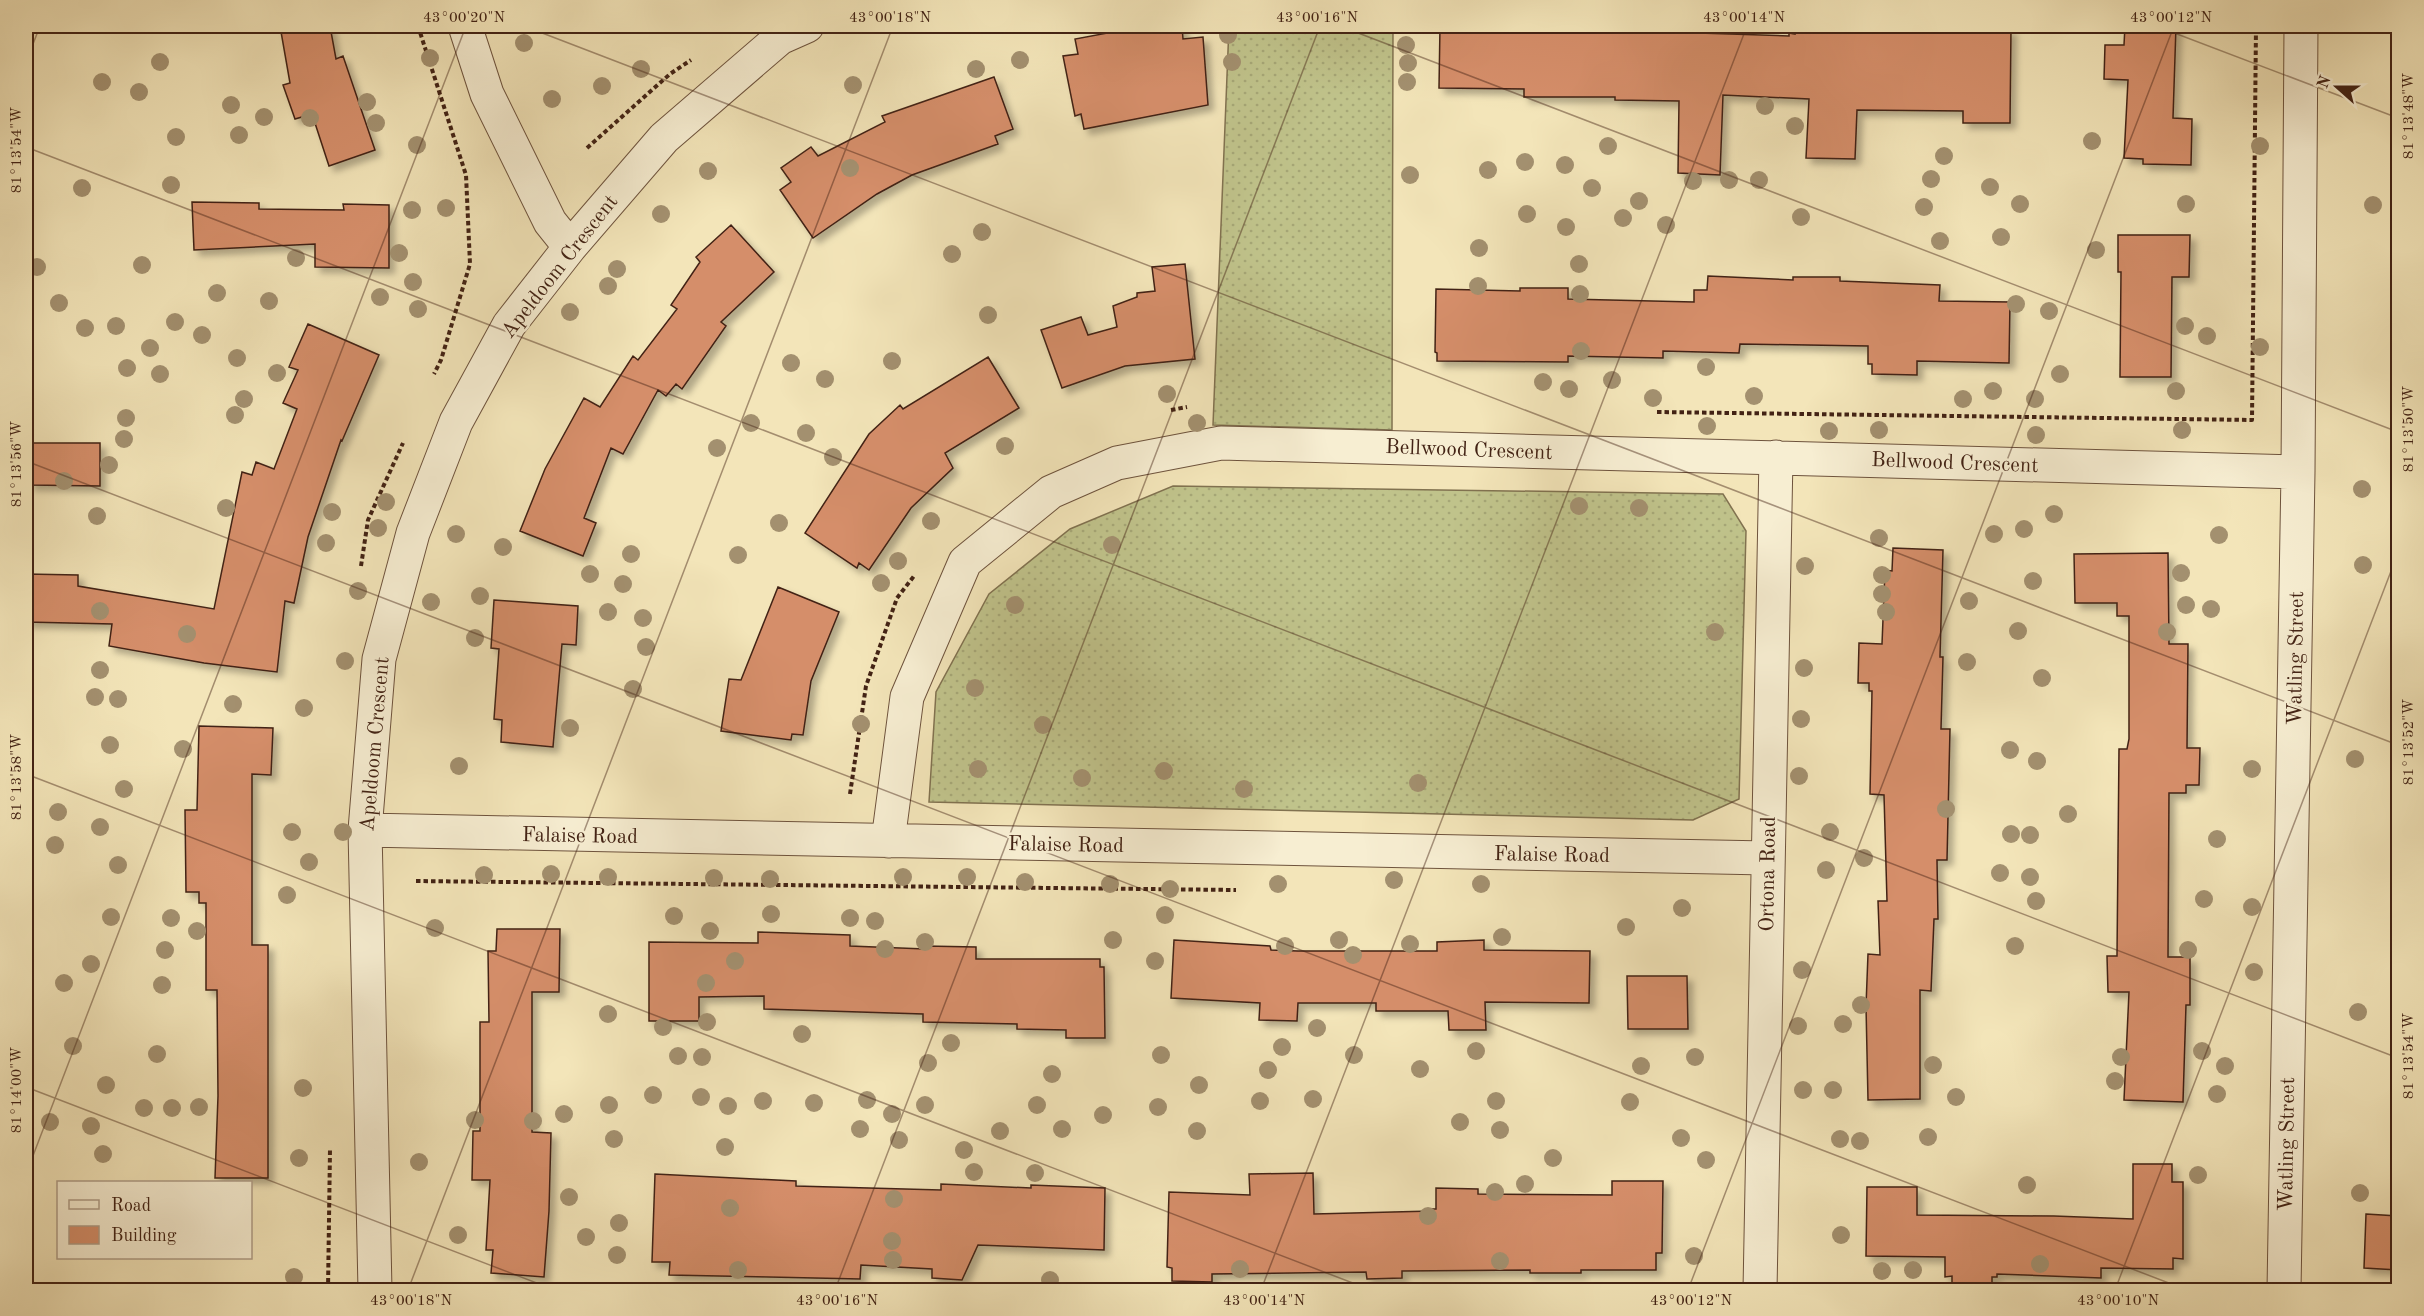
<svg xmlns="http://www.w3.org/2000/svg" width="2424" height="1316" viewBox="0 0 2424 1316" font-family="'Old Standard TT',serif">
<defs>
<pattern id="grass-dots" width="8" height="8" patternUnits="userSpaceOnUse" patternTransform="scale(1.5)"><rect width="8" height="8" fill="#c0c38b"/><path d="M2 2h.1M6 6h.1" fill="none" stroke="#a6a777" stroke-width="1.8" stroke-linecap="round"/></pattern>
<filter id="shadow"><feDropShadow dx="5.5" dy="5.5" stdDeviation="3" flood-color="#0004"/></filter>
</defs>
<rect width="100%" height="100%" fill="#f3e5b9"/>
<filter id="stains"><feTurbulence type="fractalNoise" baseFrequency=".00333" numOctaves="4"/><feColorMatrix values="0 0 0 0 .2 0 0 0 0 .09 0 0 0 0 .02 0 0 0 .5 -.17"/></filter>
<radialGradient id="worn" r=".72"><stop offset=".6" stop-color="#630" stop-opacity="0"/><stop offset="1" stop-color="#630" stop-opacity=".3"/></radialGradient>
<!-- grass -->
<path fill="url(#grass-dots)" stroke="#817250" stroke-width="1.5" d="M 1229,26 L 1393,26 L 1392,430 L 1213,425 Z
M 1173,486 L 1723,494 L 1746,531 L 1739,799 L 1693,820 L 929,802 L 936,692 L 989,594 L 1070,529 Z"/>
<!-- building -->
<path fill="#d58e6a" stroke="#422214" stroke-width="1.5" filter="url(#shadow)" d="M 280,26 L 330,26 L 336,59 L 343,56 L 375,150 L 329,166 L 312,114 L 295,119 L 283,85 L 290,83 Z
M 1145,26 L 1182,26 L 1183,39 L 1203,37 L 1208,105 L 1084,129 L 1081,114 L 1075,116 L 1063,56 L 1078,54 L 1075,39 Z
M 1440,26 L 1667,26 L 1667,32 L 1789,36 L 1789,33 L 1795,34 L 1795,26 L 1829,26 L 1829,28 L 2011,29 L 2010,123 L 1963,123 L 1963,111 L 1857,110 L 1855,159 L 1806,158 L 1809,99 L 1723,95 L 1720,175 L 1678,173 L 1679,101 L 1615,100 L 1615,97 L 1524,97 L 1524,89 L 1439,88 Z
M 2125,26 L 2176,26 L 2173,118 L 2192,119 L 2191,165 L 2143,164 L 2143,159 L 2124,158 L 2128,80 L 2104,79 L 2105,45 L 2124,45 Z
M 994,77 L 1013,129 L 995,136 L 998,144 L 912,175 L 877,194 L 813,238 L 780,190 L 791,182 L 781,168 L 811,147 L 818,156 L 885,122 L 882,116 Z
M 192,202 L 259,203 L 259,209 L 344,210 L 343,204 L 389,205 L 389,268 L 315,267 L 315,244 L 194,250 Z
M 731,225 L 774,272 L 721,322 L 726,326 L 682,389 L 676,384 L 666,396 L 658,390 L 623,454 L 611,448 L 584,518 L 596,523 L 583,556 L 520,531 L 545,469 L 584,398 L 600,407 L 633,356 L 638,360 L 677,309 L 671,305 L 700,262 L 696,257 Z
M 2118,235 L 2190,235 L 2189,277 L 2172,277 L 2171,377 L 2120,377 L 2121,272 L 2118,272 Z
M 1185,264 L 1195,359 L 1125,366 L 1062,388 L 1041,330 L 1081,317 L 1088,335 L 1117,327 L 1113,306 L 1137,297 L 1137,293 L 1155,291 L 1152,267 Z
M 1708,276 L 1793,280 L 1793,277 L 1840,277 L 1840,281 L 1940,285 L 1939,301 L 2010,302 L 2009,363 L 1917,361 L 1917,375 L 1872,374 L 1872,364 L 1868,364 L 1868,346 L 1740,344 L 1739,353 L 1663,351 L 1663,358 L 1568,356 L 1568,362 L 1437,361 L 1437,353 L 1435,352 L 1436,289 L 1520,291 L 1520,288 L 1568,288 L 1568,299 L 1694,302 L 1694,290 L 1707,290 Z
M 308,324 L 379,355 L 342,441 L 341,440 L 308,537 L 294,603 L 285,601 L 277,672 L 204,663 L 109,646 L 112,624 L 26,622 L 26,574 L 78,575 L 78,586 L 214,609 L 242,472 L 252,475 L 256,462 L 274,469 L 297,409 L 283,403 L 298,370 L 289,367 Z
M 988,357 L 1019,408 L 945,453 L 953,468 L 911,508 L 869,570 L 859,563 L 857,568 L 805,533 L 869,434 L 900,405 L 903,409 Z
M 30,443 L 100,443 L 100,486 L 29,485 Z
M 1893,548 L 1943,550 L 1940,657 L 1943,657 L 1941,729 L 1950,729 L 1947,860 L 1937,860 L 1938,919 L 1934,919 L 1931,991 L 1920,990 L 1920,1099 L 1868,1100 L 1866,1006 L 1868,954 L 1880,955 L 1878,901 L 1887,901 L 1884,795 L 1870,794 L 1872,691 L 1869,691 L 1869,683 L 1858,683 L 1859,643 L 1882,644 L 1885,570 L 1892,571 Z
M 2168,553 L 2169,644 L 2188,644 L 2187,748 L 2200,748 L 2199,785 L 2186,785 L 2186,793 L 2169,793 L 2168,957 L 2190,957 L 2190,1005 L 2186,1005 L 2183,1102 L 2124,1100 L 2129,992 L 2108,992 L 2107,956 L 2117,956 L 2119,749 L 2127,749 L 2129,739 L 2129,616 L 2117,616 L 2117,603 L 2075,603 L 2074,554 Z
M 778,587 L 839,612 L 811,681 L 803,735 L 792,734 L 791,740 L 721,731 L 729,679 L 741,680 Z
M 494,600 L 578,606 L 576,645 L 562,644 L 553,747 L 501,742 L 502,720 L 494,719 L 499,649 L 491,648 Z
M 199,726 L 273,728 L 271,775 L 252,774 L 252,945 L 268,945 L 268,1178 L 215,1178 L 218,1096 L 217,990 L 206,990 L 206,903 L 199,903 L 199,892 L 186,892 L 185,810 L 197,810 Z
M 497,929 L 560,929 L 559,992 L 532,992 L 532,1132 L 551,1133 L 549,1211 L 544,1277 L 491,1273 L 493,1250 L 486,1250 L 490,1180 L 472,1180 L 473,1131 L 480,1131 L 480,1022 L 489,1022 L 488,951 L 496,951 Z
M 758,932 L 850,935 L 850,946 L 925,949 L 925,946 L 976,947 L 976,959 L 1100,959 L 1100,967 L 1104,967 L 1105,1038 L 1066,1038 L 1066,1030 L 1017,1029 L 1017,1024 L 923,1022 L 923,1014 L 764,1009 L 764,996 L 699,997 L 699,1021 L 649,1021 L 649,942 L 758,943 Z
M 1174,940 L 1270,946 L 1271,950 L 1298,951 L 1437,951 L 1437,942 L 1484,940 L 1484,950 L 1590,951 L 1589,1003 L 1485,1002 L 1486,1030 L 1449,1030 L 1448,1011 L 1376,1011 L 1376,1003 L 1298,1003 L 1297,1021 L 1259,1020 L 1260,1003 L 1171,998 Z
M 1627,976 L 1687,976 L 1688,1029 L 1628,1029 Z
M 2133,1164 L 2172,1164 L 2172,1182 L 2183,1182 L 2183,1259 L 2173,1258 L 2173,1269 L 2101,1268 L 2101,1278 L 1997,1274 L 1997,1277 L 1992,1277 L 1992,1290 L 1952,1290 L 1952,1276 L 1945,1277 L 1945,1257 L 1866,1256 L 1867,1187 L 1917,1187 L 1917,1215 L 2054,1216 L 2133,1219 Z
M 1313,1173 L 1314,1214 L 1432,1211 L 1432,1209 L 1436,1209 L 1436,1188 L 1478,1189 L 1478,1194 L 1612,1195 L 1612,1181 L 1663,1181 L 1662,1253 L 1656,1253 L 1656,1270 L 1581,1270 L 1581,1273 L 1530,1273 L 1530,1270 L 1402,1271 L 1402,1278 L 1367,1279 L 1366,1272 L 1212,1274 L 1212,1282 L 1172,1281 L 1172,1268 L 1167,1267 L 1169,1192 L 1250,1195 L 1249,1174 Z
M 655,1174 L 796,1181 L 796,1186 L 941,1190 L 941,1184 L 1031,1188 L 1031,1185 L 1105,1188 L 1104,1250 L 978,1245 L 962,1280 L 932,1278 L 932,1269 L 861,1265 L 860,1279 L 669,1275 L 670,1262 L 652,1262 Z
M 2366,1214 L 2398,1216 L 2398,1270 L 2364,1268 Z"/>
<g fill="none" stroke-linecap="round" stroke-linejoin="round">
<!-- minor casing -->
<g stroke="#6e533d" stroke-width="35">
<path id="minor" d="M 465,26 L 487,94 L 550,222 L 570,247
M 365,830 L 1767,858
M 888,841 L 907,697 L 965,562 L 1051,492 L 1117,463 L 1221,443 L 2298,472
M 375,1290 L 365,830 L 379,659 L 413,533 L 456,422 L 509,325 L 570,247 L 664,138 L 780,38 L 807,26
M 1760,1290 L 1776,457
M 2284,1290 L 2298,472 L 2301,26"/>
</g>
<!-- path -->
<path stroke="#422214" stroke-width="4" stroke-dasharray="4.5 3" stroke-linecap="butt" d="M 418,26 L 466,175 L 470,264 L 441,360 L 434,374
M 587,148 L 670,74 L 691,60
M 1171,410 L 1187,407
M 1657,412 L 2252,420 L 2256,26
M 361,566 L 368,520 L 403,443
M 850,794 L 866,686 L 897,598 L 914,576
M 416,881 L 1236,890
M 328,1290 L 330,1150"/>
<!-- minor -->
<use href="#minor" stroke="#f7eed2" stroke-width="33"/>
</g>
<!-- trees -->
<g fill="#a3906f">
<circle cx="1228" cy="35" r="9"/>
<circle cx="524" cy="43" r="9"/>
<circle cx="1406" cy="45" r="9"/>
<circle cx="430" cy="58" r="9"/>
<circle cx="1020" cy="60" r="9"/>
<circle cx="160" cy="62" r="9"/>
<circle cx="1232" cy="62" r="9"/>
<circle cx="1408" cy="63" r="9"/>
<circle cx="641" cy="69" r="9"/>
<circle cx="976" cy="69" r="9"/>
<circle cx="102" cy="82" r="9"/>
<circle cx="1407" cy="82" r="9"/>
<circle cx="853" cy="85" r="9"/>
<circle cx="602" cy="86" r="9"/>
<circle cx="139" cy="92" r="9"/>
<circle cx="552" cy="99" r="9"/>
<circle cx="367" cy="102" r="9"/>
<circle cx="231" cy="105" r="9"/>
<circle cx="1765" cy="106" r="9"/>
<circle cx="264" cy="117" r="9"/>
<circle cx="310" cy="118" r="9"/>
<circle cx="376" cy="123" r="9"/>
<circle cx="1795" cy="126" r="9"/>
<circle cx="239" cy="135" r="9"/>
<circle cx="176" cy="137" r="9"/>
<circle cx="2092" cy="141" r="9"/>
<circle cx="417" cy="145" r="9"/>
<circle cx="1608" cy="146" r="9"/>
<circle cx="2260" cy="146" r="9"/>
<circle cx="1944" cy="156" r="9"/>
<circle cx="1525" cy="162" r="9"/>
<circle cx="1565" cy="165" r="9"/>
<circle cx="850" cy="168" r="9"/>
<circle cx="1488" cy="170" r="9"/>
<circle cx="708" cy="171" r="9"/>
<circle cx="1410" cy="175" r="9"/>
<circle cx="1931" cy="179" r="9"/>
<circle cx="1729" cy="180" r="9"/>
<circle cx="1759" cy="180" r="9"/>
<circle cx="1693" cy="181" r="9"/>
<circle cx="171" cy="185" r="9"/>
<circle cx="1990" cy="187" r="9"/>
<circle cx="82" cy="188" r="9"/>
<circle cx="1592" cy="188" r="9"/>
<circle cx="1639" cy="201" r="9"/>
<circle cx="2020" cy="204" r="9"/>
<circle cx="2186" cy="204" r="9"/>
<circle cx="2373" cy="205" r="9"/>
<circle cx="1924" cy="207" r="9"/>
<circle cx="446" cy="208" r="9"/>
<circle cx="412" cy="210" r="9"/>
<circle cx="661" cy="214" r="9"/>
<circle cx="1527" cy="214" r="9"/>
<circle cx="1801" cy="217" r="9"/>
<circle cx="1623" cy="218" r="9"/>
<circle cx="1666" cy="225" r="9"/>
<circle cx="1566" cy="227" r="9"/>
<circle cx="982" cy="232" r="9"/>
<circle cx="2001" cy="237" r="9"/>
<circle cx="1940" cy="241" r="9"/>
<circle cx="1479" cy="248" r="9"/>
<circle cx="2096" cy="250" r="9"/>
<circle cx="399" cy="253" r="9"/>
<circle cx="952" cy="254" r="9"/>
<circle cx="296" cy="258" r="9"/>
<circle cx="1579" cy="264" r="9"/>
<circle cx="142" cy="265" r="9"/>
<circle cx="37" cy="267" r="9"/>
<circle cx="617" cy="269" r="9"/>
<circle cx="413" cy="282" r="9"/>
<circle cx="608" cy="286" r="9"/>
<circle cx="1478" cy="286" r="9"/>
<circle cx="217" cy="293" r="9"/>
<circle cx="1580" cy="294" r="9"/>
<circle cx="380" cy="297" r="9"/>
<circle cx="269" cy="301" r="9"/>
<circle cx="59" cy="303" r="9"/>
<circle cx="2016" cy="304" r="9"/>
<circle cx="418" cy="309" r="9"/>
<circle cx="2049" cy="311" r="9"/>
<circle cx="570" cy="312" r="9"/>
<circle cx="988" cy="315" r="9"/>
<circle cx="175" cy="322" r="9"/>
<circle cx="116" cy="326" r="9"/>
<circle cx="2185" cy="326" r="9"/>
<circle cx="85" cy="328" r="9"/>
<circle cx="202" cy="335" r="9"/>
<circle cx="2207" cy="336" r="9"/>
<circle cx="2260" cy="347" r="9"/>
<circle cx="150" cy="348" r="9"/>
<circle cx="1581" cy="351" r="9"/>
<circle cx="237" cy="358" r="9"/>
<circle cx="892" cy="361" r="9"/>
<circle cx="791" cy="363" r="9"/>
<circle cx="1706" cy="367" r="9"/>
<circle cx="127" cy="368" r="9"/>
<circle cx="277" cy="373" r="9"/>
<circle cx="160" cy="374" r="9"/>
<circle cx="2060" cy="374" r="9"/>
<circle cx="825" cy="379" r="9"/>
<circle cx="1612" cy="380" r="9"/>
<circle cx="1543" cy="382" r="9"/>
<circle cx="1569" cy="389" r="9"/>
<circle cx="1993" cy="391" r="9"/>
<circle cx="2176" cy="391" r="9"/>
<circle cx="1167" cy="394" r="9"/>
<circle cx="1754" cy="396" r="9"/>
<circle cx="1653" cy="398" r="9"/>
<circle cx="244" cy="399" r="9"/>
<circle cx="1963" cy="399" r="9"/>
<circle cx="2035" cy="399" r="9"/>
<circle cx="235" cy="415" r="9"/>
<circle cx="126" cy="418" r="9"/>
<circle cx="751" cy="423" r="9"/>
<circle cx="1197" cy="423" r="9"/>
<circle cx="1707" cy="426" r="9"/>
<circle cx="1879" cy="430" r="9"/>
<circle cx="2182" cy="430" r="9"/>
<circle cx="1829" cy="431" r="9"/>
<circle cx="806" cy="433" r="9"/>
<circle cx="2036" cy="435" r="9"/>
<circle cx="124" cy="439" r="9"/>
<circle cx="1005" cy="446" r="9"/>
<circle cx="717" cy="448" r="9"/>
<circle cx="833" cy="457" r="9"/>
<circle cx="109" cy="465" r="9"/>
<circle cx="64" cy="481" r="9"/>
<circle cx="2362" cy="489" r="9"/>
<circle cx="386" cy="502" r="9"/>
<circle cx="1579" cy="506" r="9"/>
<circle cx="226" cy="508" r="9"/>
<circle cx="1639" cy="508" r="9"/>
<circle cx="332" cy="512" r="9"/>
<circle cx="2054" cy="514" r="9"/>
<circle cx="97" cy="516" r="9"/>
<circle cx="931" cy="521" r="9"/>
<circle cx="779" cy="523" r="9"/>
<circle cx="378" cy="528" r="9"/>
<circle cx="2024" cy="529" r="9"/>
<circle cx="456" cy="534" r="9"/>
<circle cx="1994" cy="534" r="9"/>
<circle cx="2219" cy="535" r="9"/>
<circle cx="1879" cy="538" r="9"/>
<circle cx="326" cy="543" r="9"/>
<circle cx="1112" cy="545" r="9"/>
<circle cx="503" cy="547" r="9"/>
<circle cx="631" cy="554" r="9"/>
<circle cx="738" cy="555" r="9"/>
<circle cx="898" cy="561" r="9"/>
<circle cx="2363" cy="565" r="9"/>
<circle cx="1805" cy="566" r="9"/>
<circle cx="2181" cy="573" r="9"/>
<circle cx="590" cy="574" r="9"/>
<circle cx="1882" cy="575" r="9"/>
<circle cx="2033" cy="581" r="9"/>
<circle cx="881" cy="583" r="9"/>
<circle cx="623" cy="584" r="9"/>
<circle cx="358" cy="591" r="9"/>
<circle cx="1882" cy="594" r="9"/>
<circle cx="480" cy="596" r="9"/>
<circle cx="1969" cy="601" r="9"/>
<circle cx="431" cy="602" r="9"/>
<circle cx="1015" cy="605" r="9"/>
<circle cx="2186" cy="605" r="9"/>
<circle cx="2211" cy="609" r="9"/>
<circle cx="100" cy="611" r="9"/>
<circle cx="608" cy="612" r="9"/>
<circle cx="1886" cy="612" r="9"/>
<circle cx="643" cy="618" r="9"/>
<circle cx="2018" cy="631" r="9"/>
<circle cx="1715" cy="632" r="9"/>
<circle cx="2167" cy="632" r="9"/>
<circle cx="187" cy="634" r="9"/>
<circle cx="475" cy="638" r="9"/>
<circle cx="646" cy="647" r="9"/>
<circle cx="345" cy="661" r="9"/>
<circle cx="1967" cy="662" r="9"/>
<circle cx="1804" cy="668" r="9"/>
<circle cx="100" cy="670" r="9"/>
<circle cx="2042" cy="678" r="9"/>
<circle cx="975" cy="688" r="9"/>
<circle cx="633" cy="689" r="9"/>
<circle cx="95" cy="697" r="9"/>
<circle cx="118" cy="699" r="9"/>
<circle cx="233" cy="704" r="9"/>
<circle cx="304" cy="708" r="9"/>
<circle cx="1801" cy="719" r="9"/>
<circle cx="861" cy="724" r="9"/>
<circle cx="1043" cy="725" r="9"/>
<circle cx="570" cy="728" r="9"/>
<circle cx="110" cy="745" r="9"/>
<circle cx="183" cy="749" r="9"/>
<circle cx="2010" cy="750" r="9"/>
<circle cx="2355" cy="759" r="9"/>
<circle cx="2037" cy="761" r="9"/>
<circle cx="459" cy="766" r="9"/>
<circle cx="978" cy="769" r="9"/>
<circle cx="2252" cy="769" r="9"/>
<circle cx="1164" cy="771" r="9"/>
<circle cx="1799" cy="776" r="9"/>
<circle cx="1082" cy="778" r="9"/>
<circle cx="1418" cy="783" r="9"/>
<circle cx="124" cy="789" r="9"/>
<circle cx="1244" cy="789" r="9"/>
<circle cx="1946" cy="809" r="9"/>
<circle cx="58" cy="812" r="9"/>
<circle cx="2068" cy="814" r="9"/>
<circle cx="100" cy="827" r="9"/>
<circle cx="292" cy="832" r="9"/>
<circle cx="343" cy="832" r="9"/>
<circle cx="1830" cy="832" r="9"/>
<circle cx="2011" cy="834" r="9"/>
<circle cx="2030" cy="835" r="9"/>
<circle cx="2217" cy="839" r="9"/>
<circle cx="55" cy="845" r="9"/>
<circle cx="1864" cy="858" r="9"/>
<circle cx="309" cy="862" r="9"/>
<circle cx="118" cy="865" r="9"/>
<circle cx="1826" cy="870" r="9"/>
<circle cx="2000" cy="873" r="9"/>
<circle cx="551" cy="874" r="9"/>
<circle cx="484" cy="875" r="9"/>
<circle cx="608" cy="877" r="9"/>
<circle cx="903" cy="877" r="9"/>
<circle cx="967" cy="877" r="9"/>
<circle cx="2030" cy="877" r="9"/>
<circle cx="714" cy="878" r="9"/>
<circle cx="770" cy="879" r="9"/>
<circle cx="1394" cy="880" r="9"/>
<circle cx="1025" cy="882" r="9"/>
<circle cx="1110" cy="884" r="9"/>
<circle cx="1278" cy="884" r="9"/>
<circle cx="1481" cy="884" r="9"/>
<circle cx="1170" cy="889" r="9"/>
<circle cx="287" cy="895" r="9"/>
<circle cx="2204" cy="899" r="9"/>
<circle cx="2036" cy="901" r="9"/>
<circle cx="2252" cy="907" r="9"/>
<circle cx="1682" cy="908" r="9"/>
<circle cx="771" cy="914" r="9"/>
<circle cx="1165" cy="915" r="9"/>
<circle cx="674" cy="916" r="9"/>
<circle cx="111" cy="917" r="9"/>
<circle cx="171" cy="918" r="9"/>
<circle cx="850" cy="918" r="9"/>
<circle cx="875" cy="921" r="9"/>
<circle cx="1626" cy="927" r="9"/>
<circle cx="435" cy="928" r="9"/>
<circle cx="197" cy="931" r="9"/>
<circle cx="710" cy="931" r="9"/>
<circle cx="1502" cy="937" r="9"/>
<circle cx="1113" cy="940" r="9"/>
<circle cx="1339" cy="940" r="9"/>
<circle cx="925" cy="942" r="9"/>
<circle cx="1410" cy="944" r="9"/>
<circle cx="1285" cy="946" r="9"/>
<circle cx="2015" cy="946" r="9"/>
<circle cx="885" cy="949" r="9"/>
<circle cx="165" cy="950" r="9"/>
<circle cx="2188" cy="950" r="9"/>
<circle cx="1353" cy="955" r="9"/>
<circle cx="735" cy="961" r="9"/>
<circle cx="1155" cy="961" r="9"/>
<circle cx="91" cy="964" r="9"/>
<circle cx="1802" cy="970" r="9"/>
<circle cx="2254" cy="972" r="9"/>
<circle cx="64" cy="983" r="9"/>
<circle cx="706" cy="983" r="9"/>
<circle cx="162" cy="985" r="9"/>
<circle cx="1861" cy="1005" r="9"/>
<circle cx="2358" cy="1012" r="9"/>
<circle cx="608" cy="1014" r="9"/>
<circle cx="707" cy="1022" r="9"/>
<circle cx="1843" cy="1024" r="9"/>
<circle cx="1798" cy="1026" r="9"/>
<circle cx="663" cy="1027" r="9"/>
<circle cx="1317" cy="1028" r="9"/>
<circle cx="802" cy="1034" r="9"/>
<circle cx="951" cy="1043" r="9"/>
<circle cx="73" cy="1046" r="9"/>
<circle cx="1282" cy="1047" r="9"/>
<circle cx="1476" cy="1051" r="9"/>
<circle cx="2202" cy="1051" r="9"/>
<circle cx="157" cy="1054" r="9"/>
<circle cx="1161" cy="1055" r="9"/>
<circle cx="1354" cy="1055" r="9"/>
<circle cx="678" cy="1056" r="9"/>
<circle cx="702" cy="1057" r="9"/>
<circle cx="1695" cy="1057" r="9"/>
<circle cx="2121" cy="1057" r="9"/>
<circle cx="928" cy="1063" r="9"/>
<circle cx="1933" cy="1065" r="9"/>
<circle cx="1641" cy="1066" r="9"/>
<circle cx="2225" cy="1066" r="9"/>
<circle cx="1420" cy="1069" r="9"/>
<circle cx="1268" cy="1070" r="9"/>
<circle cx="1052" cy="1074" r="9"/>
<circle cx="2115" cy="1081" r="9"/>
<circle cx="106" cy="1085" r="9"/>
<circle cx="1199" cy="1085" r="9"/>
<circle cx="303" cy="1088" r="9"/>
<circle cx="1803" cy="1090" r="9"/>
<circle cx="1833" cy="1090" r="9"/>
<circle cx="2217" cy="1094" r="9"/>
<circle cx="653" cy="1095" r="9"/>
<circle cx="701" cy="1097" r="9"/>
<circle cx="1956" cy="1097" r="9"/>
<circle cx="1313" cy="1099" r="9"/>
<circle cx="867" cy="1100" r="9"/>
<circle cx="763" cy="1101" r="9"/>
<circle cx="1260" cy="1101" r="9"/>
<circle cx="1496" cy="1101" r="9"/>
<circle cx="1630" cy="1102" r="9"/>
<circle cx="814" cy="1103" r="9"/>
<circle cx="609" cy="1105" r="9"/>
<circle cx="925" cy="1105" r="9"/>
<circle cx="1037" cy="1105" r="9"/>
<circle cx="728" cy="1106" r="9"/>
<circle cx="199" cy="1107" r="9"/>
<circle cx="1158" cy="1107" r="9"/>
<circle cx="144" cy="1108" r="9"/>
<circle cx="172" cy="1108" r="9"/>
<circle cx="564" cy="1114" r="9"/>
<circle cx="892" cy="1114" r="9"/>
<circle cx="1103" cy="1115" r="9"/>
<circle cx="475" cy="1120" r="9"/>
<circle cx="533" cy="1121" r="9"/>
<circle cx="50" cy="1122" r="9"/>
<circle cx="1460" cy="1122" r="9"/>
<circle cx="91" cy="1126" r="9"/>
<circle cx="860" cy="1129" r="9"/>
<circle cx="1062" cy="1129" r="9"/>
<circle cx="1500" cy="1130" r="9"/>
<circle cx="1000" cy="1131" r="9"/>
<circle cx="1197" cy="1131" r="9"/>
<circle cx="1928" cy="1137" r="9"/>
<circle cx="1681" cy="1138" r="9"/>
<circle cx="614" cy="1139" r="9"/>
<circle cx="1840" cy="1139" r="9"/>
<circle cx="899" cy="1140" r="9"/>
<circle cx="1860" cy="1141" r="9"/>
<circle cx="725" cy="1147" r="9"/>
<circle cx="964" cy="1150" r="9"/>
<circle cx="103" cy="1154" r="9"/>
<circle cx="299" cy="1158" r="9"/>
<circle cx="1553" cy="1158" r="9"/>
<circle cx="1706" cy="1160" r="9"/>
<circle cx="419" cy="1162" r="9"/>
<circle cx="974" cy="1172" r="9"/>
<circle cx="1035" cy="1173" r="9"/>
<circle cx="2198" cy="1175" r="9"/>
<circle cx="1525" cy="1184" r="9"/>
<circle cx="2027" cy="1185" r="9"/>
<circle cx="1495" cy="1192" r="9"/>
<circle cx="2360" cy="1193" r="9"/>
<circle cx="569" cy="1197" r="9"/>
<circle cx="894" cy="1199" r="9"/>
<circle cx="730" cy="1208" r="9"/>
<circle cx="1428" cy="1216" r="9"/>
<circle cx="619" cy="1223" r="9"/>
<circle cx="458" cy="1235" r="9"/>
<circle cx="1841" cy="1235" r="9"/>
<circle cx="586" cy="1237" r="9"/>
<circle cx="892" cy="1241" r="9"/>
<circle cx="617" cy="1255" r="9"/>
<circle cx="1694" cy="1256" r="9"/>
<circle cx="893" cy="1260" r="9"/>
<circle cx="1500" cy="1261" r="9"/>
<circle cx="2040" cy="1264" r="9"/>
<circle cx="1240" cy="1269" r="9"/>
<circle cx="738" cy="1270" r="9"/>
<circle cx="1913" cy="1270" r="9"/>
<circle cx="1882" cy="1271" r="9"/>
<circle cx="294" cy="1277" r="9"/>
<circle cx="1050" cy="1280" r="9"/>
</g>
<!-- ticks -->
<path fill="none" stroke="#422214" stroke-width="1.5" stroke-opacity="0.45" d="M 524,26 L 2398,745M 1340,26 L 2398,432M 2156,26 L 2398,118M 26,62 L 40,26M 26,147 L 2398,1058M 26,461 L 2187,1290M 26,774 L 1371,1290M 26,1087 L 555,1290M 26,1174 L 466,26M 408,1290 L 893,26M 835,1290 L 1320,26M 1261,1290 L 1747,26M 1688,1290 L 2174,26M 2115,1290 L 2398,553"/>
<g text-anchor="middle" stroke-width="5" stroke-linejoin="round" paint-order="stroke">
<!-- street labels -->
<g font-size="21" fill="#422214" stroke="#f7eed2">
<text transform="translate(559 266) rotate(-52)" y="7">Apeldoom Crescent</text>
<text transform="translate(1469 449) rotate(2)" y="7">Bellwood Crescent</text>
<text transform="translate(1955 462) rotate(2)" y="7">Bellwood Crescent</text>
<text transform="translate(2295 658) rotate(-89)" y="7">Watling Street</text>
<text transform="translate(374 744) rotate(-85)" y="7">Apeldoom Crescent</text>
<text transform="translate(580 835) rotate(1)" y="7">Falaise Road</text>
<text transform="translate(1066 844) rotate(1)" y="7">Falaise Road</text>
<text transform="translate(1552 854) rotate(1)" y="7">Falaise Road</text>
<text transform="translate(1767 874) rotate(-89)" y="7">Ortona Road</text>
<text transform="translate(2286 1144) rotate(-89)" y="7">Watling Street</text>
</g>
</g>
<!-- margin -->
<rect width="2424" height="1316" fill="none" stroke="#f3e5b9" stroke-width="66"/>
<!-- legend -->
<rect x="57" y="1181" width="195" height="78" fill="#f7eed2" stroke="#af9c86" stroke-width="1.5"/>
<rect x="69" y="1200" width="30" height="9" fill="#f7eed2" stroke="#af9c86" stroke-width="1.5"/>
<text x="111" y="1211" font-size="18" fill="#422214">Road</text>
<rect x="69" y="1226" width="30" height="18" fill="#d58e6a" stroke="#af9c86" stroke-width="1.5"/>
<text x="111" y="1241" font-size="18" fill="#422214">Building</text>
<!-- north arrow -->
<g transform="translate(2337 87) rotate(291)" stroke="#f7eed2" stroke-width="4.5" paint-order="stroke">
<path d="M0-4.5L10 22L0 15L-10 22Z" fill="#422214"/>
<text y="-9" font-size="16" font-weight="bold" text-anchor="middle" fill="#422214">N</text>
</g>
<rect x="33" y="33" width="2358" height="1250" fill="none" stroke="#422214" stroke-width="2"/>
<g font-size="15" text-anchor="middle" fill="#422214">
<text x="464" y="22">43°00'20"N</text>
<text x="890" y="22">43°00'18"N</text>
<text x="1317" y="22">43°00'16"N</text>
<text x="1744" y="22">43°00'14"N</text>
<text x="2171" y="22">43°00'12"N</text>
<text transform="translate(2408 116) rotate(-90)" y="5">81°13'48"W</text>
<text transform="translate(16 150) rotate(-90)" y="5">81°13'54"W</text>
<text transform="translate(2408 429) rotate(-90)" y="5">81°13'50"W</text>
<text transform="translate(16 464) rotate(-90)" y="5">81°13'56"W</text>
<text transform="translate(2408 742) rotate(-90)" y="5">81°13'52"W</text>
<text transform="translate(16 777) rotate(-90)" y="5">81°13'58"W</text>
<text transform="translate(2408 1056) rotate(-90)" y="5">81°13'54"W</text>
<text transform="translate(16 1090) rotate(-90)" y="5">81°14'00"W</text>
<text x="411" y="1305">43°00'18"N</text>
<text x="837" y="1305">43°00'16"N</text>
<text x="1264" y="1305">43°00'14"N</text>
<text x="1691" y="1305">43°00'12"N</text>
<text x="2118" y="1305">43°00'10"N</text>
</g>
<rect width="100%" height="100%" filter="url(#stains)"/>
<rect width="100%" height="100%" fill="url(#worn)"/>
</svg>
